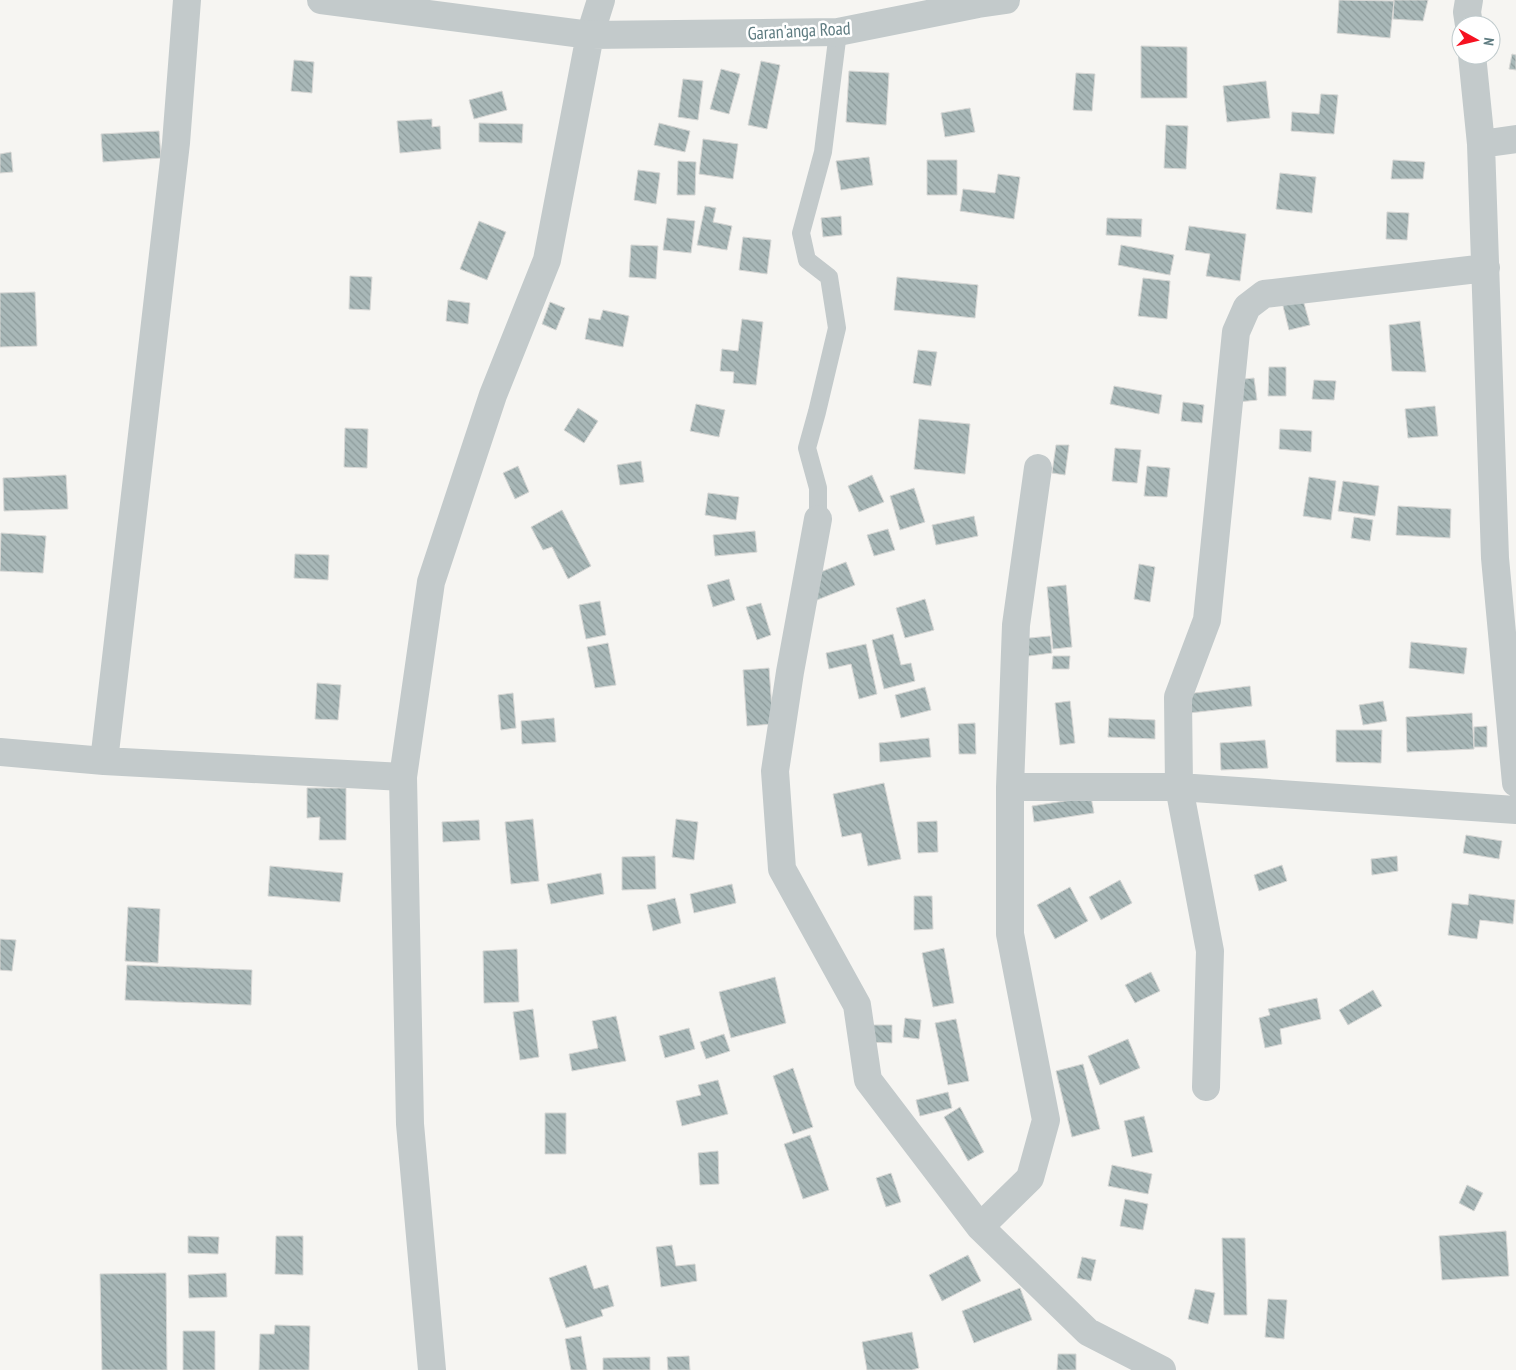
<svg xmlns="http://www.w3.org/2000/svg" width="1516" height="1370" viewBox="0 0 1516 1370" font-family="'PT Sans Narrow',sans-serif">
<defs>
<pattern id="building-back-hatch" width="6" height="6" patternUnits="userSpaceOnUse" patternTransform="scale(1.25)"><rect width="6" height="6" fill="#a9b8b8"/><path d="M-1 5l2 2M0 0l6 6M5-1l2 2" fill="none" stroke="#8d9b9b"/></pattern>
</defs>
<rect width="100%" height="100%" fill="#f6f5f2"/>
<!-- building -->
<path fill="url(#building-back-hatch)" stroke="#d7d7d5" d="M 1339,0 L 1394,1 L 1390,38 L 1337,33 Z
M 1394,0 L 1428,0 L 1423,21 L 1393,19 Z
M 1141,46 L 1187,47 L 1187,98 L 1141,98 Z
M 1512,54 L 1516,55 L 1516,70 L 1509,69 Z
M 294,60 L 314,62 L 312,93 L 291,91 Z
M 761,61 L 780,65 L 767,129 L 748,125 Z
M 721,69 L 740,74 L 729,114 L 710,109 Z
M 849,71 L 889,73 L 886,125 L 846,122 Z
M 1076,73 L 1095,74 L 1092,111 L 1073,110 Z
M 683,79 L 703,81 L 698,120 L 678,117 Z
M 1266,81 L 1270,118 L 1227,122 L 1223,86 Z
M 502,91 L 507,110 L 474,119 L 469,100 Z
M 1321,94 L 1338,95 L 1334,134 L 1291,131 L 1292,112 L 1319,114 Z
M 970,108 L 975,132 L 945,137 L 941,113 Z
M 432,119 L 432,127 L 440,126 L 441,149 L 400,153 L 397,121 Z
M 479,123 L 523,124 L 522,143 L 479,142 Z
M 659,123 L 690,131 L 685,152 L 654,145 Z
M 1166,125 L 1188,126 L 1186,169 L 1164,168 Z
M 159,131 L 161,158 L 103,162 L 101,134 Z
M 703,139 L 738,144 L 733,179 L 699,174 Z
M 11,152 L 13,172 L 0,173 L 0,154 Z
M 869,157 L 873,185 L 841,190 L 836,161 Z
M 927,160 L 957,160 L 957,195 L 927,195 Z
M 1393,160 L 1425,162 L 1423,179 L 1391,179 Z
M 678,161 L 696,162 L 695,195 L 677,195 Z
M 638,170 L 660,173 L 656,204 L 634,200 Z
M 1280,173 L 1316,177 L 1312,213 L 1276,209 Z
M 998,174 L 1020,177 L 1014,219 L 960,211 L 963,189 L 995,193 Z
M 705,206 L 716,208 L 713,222 L 732,226 L 727,250 L 697,245 Z
M 1387,212 L 1409,213 L 1407,240 L 1386,239 Z
M 841,216 L 842,235 L 823,237 L 821,218 Z
M 667,218 L 695,221 L 691,253 L 663,250 Z
M 1107,218 L 1142,219 L 1141,237 L 1106,235 Z
M 479,221 L 506,232 L 487,280 L 460,269 Z
M 1189,226 L 1246,234 L 1240,281 L 1206,276 L 1210,254 L 1185,250 Z
M 743,237 L 771,240 L 767,274 L 739,270 Z
M 631,245 L 658,246 L 656,279 L 629,277 Z
M 1121,245 L 1174,255 L 1170,275 L 1118,265 Z
M 350,276 L 372,277 L 370,310 L 349,309 Z
M 897,277 L 978,285 L 975,318 L 894,310 Z
M 1143,278 L 1170,281 L 1167,319 L 1138,316 Z
M 35,292 L 37,346 L 0,347 L 0,293 Z
M 1302,296 L 1310,325 L 1289,330 L 1282,302 Z
M 448,300 L 470,303 L 468,324 L 446,321 Z
M 550,302 L 565,308 L 556,330 L 542,324 Z
M 603,310 L 629,316 L 623,347 L 585,339 L 589,318 L 600,320 Z
M 742,319 L 763,322 L 756,385 L 733,383 L 734,372 L 720,371 L 722,349 L 738,351 Z
M 1420,321 L 1426,372 L 1392,371 L 1389,325 Z
M 918,350 L 937,352 L 931,386 L 913,383 Z
M 1269,367 L 1286,367 L 1286,396 L 1268,396 Z
M 1254,378 L 1257,400 L 1238,402 L 1234,380 Z
M 1314,380 L 1336,381 L 1334,400 L 1312,399 Z
M 1114,386 L 1162,395 L 1159,414 L 1110,404 Z
M 1183,402 L 1204,405 L 1202,423 L 1181,421 Z
M 696,404 L 725,410 L 719,437 L 690,431 Z
M 1435,406 L 1438,436 L 1408,438 L 1405,409 Z
M 578,408 L 598,421 L 584,443 L 564,430 Z
M 919,419 L 970,424 L 965,474 L 914,469 Z
M 345,428 L 368,429 L 367,468 L 344,467 Z
M 1280,429 L 1312,431 L 1311,452 L 1279,449 Z
M 1056,445 L 1069,445 L 1065,475 L 1052,473 Z
M 1115,448 L 1141,450 L 1137,483 L 1112,481 Z
M 641,461 L 644,482 L 620,485 L 617,465 Z
M 518,466 L 529,492 L 515,499 L 503,473 Z
M 1147,466 L 1170,468 L 1167,497 L 1144,496 Z
M 66,475 L 68,509 L 4,511 L 3,478 Z
M 872,475 L 884,502 L 859,512 L 848,486 Z
M 1309,477 L 1336,481 L 1331,520 L 1303,516 Z
M 1343,481 L 1379,486 L 1375,516 L 1338,511 Z
M 914,488 L 925,522 L 900,530 L 890,496 Z
M 708,493 L 739,497 L 736,520 L 705,515 Z
M 1398,506 L 1451,509 L 1450,538 L 1396,535 Z
M 562,510 L 591,566 L 568,579 L 552,547 L 543,550 L 531,527 Z
M 974,516 L 978,536 L 936,545 L 932,525 Z
M 1354,517 L 1373,520 L 1370,541 L 1351,538 Z
M 888,529 L 895,550 L 874,556 L 867,535 Z
M 755,531 L 757,552 L 715,556 L 713,535 Z
M 1,533 L 46,536 L 43,573 L 0,571 Z
M 295,554 L 329,555 L 328,580 L 294,578 Z
M 846,562 L 855,585 L 817,600 L 808,577 Z
M 1139,564 L 1155,567 L 1150,602 L 1134,599 Z
M 729,579 L 735,600 L 713,607 L 707,585 Z
M 1066,585 L 1072,647 L 1053,649 L 1047,587 Z
M 925,599 L 934,630 L 905,638 L 896,608 Z
M 600,601 L 606,635 L 586,639 L 579,605 Z
M 761,603 L 771,635 L 757,640 L 746,607 Z
M 893,634 L 901,665 L 911,663 L 915,681 L 884,689 L 872,640 Z
M 1050,636 L 1052,653 L 1021,657 L 1019,639 Z
M 1411,642 L 1467,648 L 1464,674 L 1409,668 Z
M 608,643 L 616,685 L 595,688 L 587,647 Z
M 866,644 L 877,694 L 859,699 L 851,664 L 829,669 L 826,653 Z
M 1053,656 L 1070,656 L 1069,669 L 1052,669 Z
M 769,668 L 773,724 L 747,726 L 743,670 Z
M 317,683 L 341,685 L 338,720 L 315,719 Z
M 1250,686 L 1252,706 L 1189,713 L 1187,694 Z
M 925,687 L 931,710 L 901,718 L 895,695 Z
M 513,693 L 516,728 L 501,730 L 498,695 Z
M 1070,701 L 1075,743 L 1060,745 L 1055,703 Z
M 1383,701 L 1387,721 L 1363,725 L 1359,705 Z
M 1472,713 L 1474,749 L 1407,752 L 1406,717 Z
M 554,718 L 556,742 L 522,744 L 521,721 Z
M 1109,718 L 1155,720 L 1155,739 L 1108,737 Z
M 975,723 L 976,754 L 959,754 L 958,724 Z
M 1487,726 L 1487,747 L 1474,747 L 1474,727 Z
M 1336,730 L 1382,730 L 1381,763 L 1336,762 Z
M 929,738 L 931,757 L 880,762 L 879,743 Z
M 1265,740 L 1268,768 L 1221,770 L 1220,743 Z
M 884,783 L 901,859 L 868,866 L 861,833 L 842,837 L 833,794 Z
M 307,788 L 346,788 L 346,840 L 319,840 L 320,817 L 307,818 Z
M 1091,797 L 1094,813 L 1034,822 L 1032,806 Z
M 533,819 L 539,881 L 511,884 L 505,822 Z
M 676,819 L 698,822 L 694,860 L 672,857 Z
M 479,820 L 480,840 L 443,842 L 442,822 Z
M 937,821 L 938,852 L 918,853 L 917,822 Z
M 1466,835 L 1502,841 L 1499,859 L 1463,853 Z
M 655,856 L 656,889 L 622,890 L 622,857 Z
M 1397,856 L 1398,871 L 1372,875 L 1371,859 Z
M 1282,865 L 1287,881 L 1259,891 L 1254,875 Z
M 270,866 L 343,873 L 340,902 L 268,896 Z
M 601,873 L 604,894 L 551,904 L 547,884 Z
M 1120,880 L 1132,903 L 1101,920 L 1089,897 Z
M 732,884 L 736,903 L 694,913 L 690,894 Z
M 1070,887 L 1088,921 L 1055,939 L 1037,905 Z
M 1469,894 L 1515,900 L 1513,924 L 1480,920 L 1477,939 L 1448,935 L 1452,903 L 1468,905 Z
M 914,896 L 932,896 L 933,929 L 914,930 Z
M 675,898 L 681,923 L 653,931 L 647,905 Z
M 128,907 L 160,909 L 158,963 L 125,961 Z
M 0,939 L 16,940 L 12,971 L 0,970 Z
M 944,948 L 954,1003 L 933,1007 L 922,953 Z
M 517,949 L 519,1002 L 484,1003 L 483,951 Z
M 127,965 L 252,970 L 251,1005 L 125,1000 Z
M 1151,972 L 1160,991 L 1135,1003 L 1125,985 Z
M 775,977 L 786,1023 L 731,1038 L 719,992 Z
M 1373,990 L 1382,1006 L 1348,1025 L 1339,1010 Z
M 1317,998 L 1321,1019 L 1280,1029 L 1282,1044 L 1265,1048 L 1259,1018 L 1270,1015 L 1268,1009 Z
M 533,1009 L 539,1057 L 520,1060 L 513,1012 Z
M 616,1016 L 626,1061 L 572,1071 L 569,1054 L 598,1048 L 592,1021 Z
M 905,1018 L 921,1020 L 919,1039 L 903,1037 Z
M 956,1019 L 969,1081 L 948,1085 L 935,1023 Z
M 868,1025 L 892,1025 L 892,1043 L 868,1042 Z
M 689,1028 L 695,1049 L 665,1058 L 659,1036 Z
M 724,1034 L 730,1051 L 706,1059 L 700,1042 Z
M 1128,1039 L 1140,1068 L 1100,1085 L 1088,1056 Z
M 1083,1064 L 1100,1129 L 1072,1137 L 1056,1071 Z
M 793,1068 L 813,1127 L 793,1134 L 773,1076 Z
M 718,1080 L 728,1114 L 682,1126 L 676,1101 L 701,1095 L 698,1085 Z
M 948,1092 L 952,1108 L 920,1116 L 916,1100 Z
M 960,1107 L 984,1152 L 968,1161 L 944,1117 Z
M 545,1113 L 566,1113 L 566,1154 L 545,1154 Z
M 1144,1116 L 1153,1152 L 1132,1157 L 1124,1121 Z
M 810,1135 L 829,1190 L 803,1199 L 784,1144 Z
M 718,1151 L 719,1184 L 700,1185 L 698,1153 Z
M 1112,1165 L 1152,1174 L 1148,1194 L 1108,1186 Z
M 891,1173 L 901,1202 L 886,1207 L 876,1178 Z
M 1467,1185 L 1483,1193 L 1474,1211 L 1459,1203 Z
M 1125,1199 L 1148,1204 L 1143,1230 L 1120,1226 Z
M 1506,1231 L 1509,1276 L 1442,1280 L 1439,1236 Z
M 188,1236 L 219,1237 L 218,1254 L 188,1253 Z
M 276,1236 L 303,1236 L 303,1275 L 275,1274 Z
M 1222,1238 L 1245,1238 L 1247,1315 L 1224,1315 Z
M 672,1245 L 676,1266 L 695,1264 L 697,1281 L 661,1287 L 656,1247 Z
M 968,1255 L 981,1281 L 942,1301 L 929,1275 Z
M 1082,1257 L 1096,1260 L 1091,1281 L 1077,1278 Z
M 586,1265 L 594,1289 L 608,1285 L 614,1306 L 601,1310 L 603,1316 L 566,1328 L 549,1278 Z
M 166,1273 L 167,1370 L 102,1370 L 100,1274 Z
M 226,1273 L 227,1297 L 189,1298 L 188,1275 Z
M 1020,1288 L 1032,1320 L 974,1343 L 962,1311 Z
M 1195,1289 L 1215,1293 L 1208,1324 L 1188,1319 Z
M 1268,1299 L 1287,1300 L 1284,1339 L 1265,1337 Z
M 275,1325 L 310,1326 L 309,1370 L 259,1370 L 260,1334 L 274,1334 Z
M 183,1331 L 215,1331 L 215,1370 L 183,1370 Z
M 912,1332 L 919,1368 L 912,1370 L 867,1370 L 862,1342 Z
M 581,1336 L 587,1370 L 571,1370 L 565,1339 Z
M 1058,1354 L 1076,1354 L 1076,1370 L 1057,1370 Z
M 689,1356 L 690,1370 L 668,1370 L 667,1357 Z
M 650,1357 L 650,1370 L 603,1370 L 603,1358 Z"/>
<g fill="none" stroke-linecap="round" stroke-linejoin="round">
<!-- service -->
<path stroke="#c3cacb" stroke-width="18" d="M 818,519 L 818,488 L 807,448 L 817,412 L 837,328 L 829,277 L 807,260 L 801,233 L 823,152 L 838,32"/>
<!-- minor -->
<path stroke="#c3cacb" stroke-width="28" d="M 1469,25 L 1467,12 L 1469,0
M 590,35 L 601,0
M 1472,55 L 1481,144 L 1495,558 L 1516,783
M 1481,144 L 1516,139
M 818,519 L 790,672 L 775,771 L 782,869 L 857,1005 L 868,1080 L 980,1227 L 1088,1332 L 1162,1370
M 0,752 L 104,761 L 403,777
M 104,761 L 176,143 L 187,0
M 1010,787 L 1179,787 L 1516,810
M 1206,1087 L 1210,951 L 1179,787 L 1178,697 L 1207,620 L 1236,332 L 1247,307 L 1264,294 L 1486,268
M 980,1227 L 1030,1178 L 1046,1120 L 1010,934 L 1010,787 L 1016,625 L 1038,468"/>
<!-- tertiary -->
<path stroke="#c3cacb" stroke-width="28" d="M 321,0 L 590,35 L 838,32 L 978,4 L 1006,0
M 432,1370 L 410,1124 L 403,777 L 431,582 L 493,395 L 547,260 L 590,35"/>
</g>
<g text-anchor="middle" stroke-width="5" stroke-linejoin="round" paint-order="stroke">
<!-- street labels -->
<g font-size="18" fill="#5e7b80" stroke="#fff">
<text transform="translate(799 31) rotate(-3)" y="6">Garan'anga Road</text>
</g>
</g>
<!-- north arrow -->
<g transform="translate(1476 40) rotate(98)"><circle r="24" fill="#ffffff" stroke="#bfcacc"/>
<path d="M0-4L9 19L0 12L-9 19Z" fill="#f61221"/>
<text y="-8" font-size="14" font-weight="bold" text-anchor="middle" fill="#5e7b80">N</text>
</g>
</svg>
